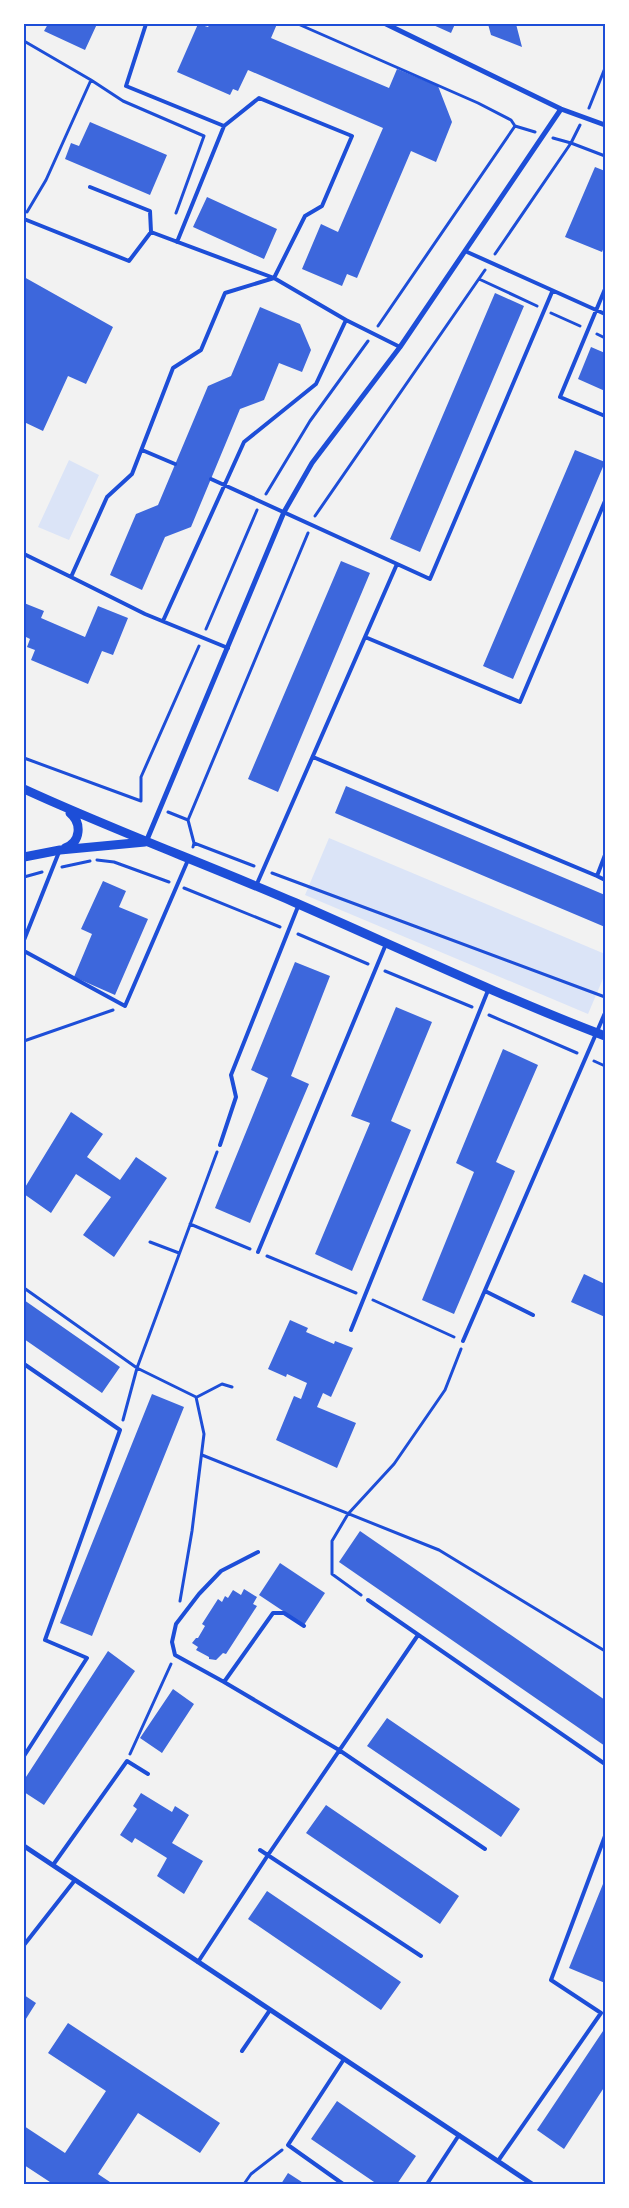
<svg xmlns="http://www.w3.org/2000/svg" width="629" height="2208" viewBox="0 0 629 2208" font-family="Literata,serif">
<rect width="100%" height="100%" fill="#f2f2f2"/>
<!-- green -->
<path fill="#dbe4f7" d="M 69,460 L 99,475 L 69,540 L 38,527 Z
M 329,838 L 605,954 L 605,974 L 588,1014 L 305,895 Z"/>
<!-- building -->
<path fill="#3d67dc" d="M 48,24 L 97,24 L 85,50 L 44,31 Z
M 198,24 L 208,27 L 210,24 L 277,24 L 271,38 L 389,88 L 397,69 L 438,86 L 452,122 L 436,162 L 411,151 L 357,278 L 347,274 L 342,286 L 302,269 L 321,224 L 338,232 L 383,128 L 248,70 L 238,91 L 233,89 L 230,95 L 177,72 Z
M 431,24 L 455,24 L 451,33 Z
M 488,24 L 516,24 L 522,47 L 491,35 Z
M 90,122 L 167,155 L 150,195 L 65,159 L 71,143 L 79,146 Z
M 595,167 L 605,171 L 605,245 L 602,252 L 565,237 Z
M 207,197 L 277,229 L 264,259 L 193,227 Z
M 24,277 L 113,327 L 86,384 L 68,376 L 43,431 L 24,422 Z
M 495,293 L 524,306 L 420,552 L 390,539 Z
M 260,307 L 300,324 L 311,350 L 302,372 L 279,363 L 264,400 L 240,409 L 191,527 L 165,537 L 142,590 L 110,575 L 136,514 L 158,505 L 208,386 L 231,376 Z
M 591,347 L 605,353 L 605,391 L 578,379 Z
M 575,450 L 605,462 L 513,679 L 483,666 Z
M 341,561 L 370,573 L 278,792 L 248,779 Z
M 24,603 L 44,611 L 41,618 L 85,637 L 98,606 L 128,618 L 113,655 L 102,651 L 88,684 L 31,660 L 35,650 L 27,647 L 30,639 L 24,636 Z
M 346,786 L 605,895 L 605,927 L 335,813 Z
M 103,881 L 126,891 L 119,907 L 148,919 L 115,995 L 74,977 L 92,934 L 81,929 Z
M 295,962 L 330,976 L 291,1076 L 309,1084 L 250,1223 L 215,1208 L 268,1078 L 251,1070 Z
M 396,1007 L 432,1022 L 391,1121 L 411,1130 L 352,1271 L 315,1254 L 370,1123 L 351,1116 Z
M 503,1049 L 538,1065 L 496,1162 L 515,1171 L 454,1314 L 422,1300 L 474,1172 L 456,1163 Z
M 71,1112 L 103,1134 L 87,1157 L 120,1180 L 136,1157 L 167,1178 L 114,1257 L 83,1235 L 111,1197 L 76,1174 L 51,1213 L 24,1194 L 24,1189 Z
M 584,1274 L 605,1284 L 605,1317 L 571,1302 Z
M 24,1300 L 120,1367 L 102,1393 L 24,1339 Z
M 290,1320 L 308,1328 L 306,1332 L 334,1344 L 335,1341 L 353,1348 L 331,1397 L 323,1393 L 317,1407 L 356,1423 L 337,1468 L 276,1440 L 294,1396 L 301,1399 L 307,1383 L 287,1374 L 286,1377 L 268,1369 Z
M 152,1394 L 184,1407 L 92,1636 L 60,1623 Z
M 360,1531 L 605,1700 L 605,1746 L 339,1562 Z
M 280,1563 L 325,1593 L 304,1625 L 259,1595 Z
M 244,1589 L 257,1597 L 253,1604 L 257,1606 L 226,1654 L 223,1653 L 216,1660 L 209,1659 L 209,1657 L 196,1650 L 198,1647 L 192,1643 L 196,1638 L 198,1638 L 205,1626 L 202,1624 L 218,1599 L 222,1602 L 225,1596 L 228,1598 L 233,1590 L 241,1595 Z
M 108,1651 L 135,1671 L 44,1805 L 24,1792 L 24,1780 Z
M 173,1689 L 194,1704 L 162,1753 L 140,1738 Z
M 387,1718 L 520,1809 L 501,1837 L 367,1746 Z
M 141,1793 L 172,1812 L 175,1806 L 189,1815 L 172,1843 L 203,1861 L 184,1894 L 157,1876 L 167,1858 L 135,1838 L 132,1843 L 120,1835 L 137,1809 L 133,1806 Z
M 326,1805 L 459,1896 L 440,1924 L 306,1833 Z
M 605,1879 L 605,1983 L 569,1968 Z
M 267,1891 L 401,1982 L 381,2010 L 248,1919 Z
M 24,1995 L 36,2003 L 24,2022 Z
M 68,2023 L 220,2123 L 200,2153 L 138,2113 L 98,2174 L 113,2184 L 53,2184 L 24,2165 L 24,2126 L 65,2153 L 106,2091 L 48,2053 Z
M 605,2028 L 605,2086 L 564,2149 L 537,2130 Z
M 337,2101 L 416,2156 L 397,2184 L 377,2184 L 311,2139 Z
M 288,2173 L 305,2184 L 281,2184 Z"/>
<g fill="none" stroke-linecap="round" stroke-linejoin="round">
<!-- path -->
<path stroke="#1d4ed8" stroke-width="3" d="M 298,24 L 478,103 L 511,120 L 515,126 L 535,132
M 24,41 L 91,80 L 123,101 L 204,136 L 176,213
M 589,108 L 605,68
M 580,125 L 571,143 L 605,156
M 27,212 L 46,180 L 91,80
M 495,254 L 571,143 L 553,138
M 479,279 L 537,306
M 551,313 L 580,326
M 378,326 L 515,126
M 597,334 L 605,338
M 266,494 L 310,421 L 368,341
M 315,516 L 485,270
M 206,629 L 257,510
M 24,758 L 141,801 L 141,777 L 199,646
M 168,812 L 188,820
M 194,843 L 254,866
M 193,847 L 194,843 L 188,820 L 308,533
M 97,860 L 114,862 L 169,882
M 62,867 L 90,861
M 272,873 L 605,997
M 24,877 L 42,872
M 184,888 L 280,927
M 298,934 L 368,964
M 385,971 L 472,1007
M 489,1015 L 577,1053
M 24,1041 L 113,1010
M 594,1061 L 605,1066
M 190,1224 L 250,1249
M 150,1242 L 179,1253
M 267,1256 L 356,1293
M 24,1288 L 137,1368 L 196,1397 L 204,1434 L 192,1531 L 180,1601
M 373,1300 L 454,1337
M 197,1397 L 222,1384 L 232,1387
M 123,1420 L 137,1368 L 217,1152
M 202,1455 L 439,1550 L 605,1651
M 361,1595 L 332,1574 L 332,1541 L 348,1514 L 394,1464 L 445,1390 L 461,1349
M 130,1754 L 171,1664
M 244,2184 L 251,2174 L 282,2150"/>
<!-- service -->
<path stroke="#1d4ed8" stroke-width="4" d="M 146,24 L 126,86 L 224,126 L 259,98 L 352,136 L 322,206 L 305,216 L 274,278 L 346,320 L 400,347
M 90,187 L 150,211 L 151,232
M 24,219 L 129,261 L 151,232 L 274,278
M 177,242 L 224,126
M 465,251 L 605,314
M 605,289 L 560,397 L 605,416
M 142,450 L 175,464
M 211,479 L 430,579 L 552,292
M 24,554 L 71,577
M 163,621 L 244,442 L 316,384 L 346,320
M 365,637 L 520,702 L 605,501
M 228,648 L 145,614 L 71,577 L 107,497 L 132,474 L 173,368 L 201,350 L 225,293 L 274,278
M 313,757 L 597,876
M 605,855 L 597,876 L 605,880
M 256,886 L 397,564
M 24,940 L 59,852
M 24,951 L 125,1006 L 188,860
M 220,1145 L 236,1097 L 231,1075 L 299,904
M 258,1252 L 386,944
M 485,1291 L 533,1315
M 351,1330 L 489,988
M 463,1341 L 605,1013
M 24,1364 L 120,1430 L 45,1640 L 87,1658 L 24,1756
M 368,1600 L 605,1764
M 304,1626 L 284,1613 L 273,1613 L 224,1682 L 339,1750 L 485,1849
M 224,1682 L 175,1655 L 172,1642 L 176,1624 L 199,1594 L 221,1571 L 258,1552
M 260,1850 L 421,1956
M 53,1865 L 127,1761 L 148,1774
M 24,1945 L 75,1880
M 198,1962 L 268,1855 L 418,1635
M 242,2051 L 270,2010
M 498,2161 L 601,2013 L 551,1980 L 605,1836
M 343,2184 L 288,2145 L 344,2059
M 427,2184 L 459,2135"/>
<!-- minor -->
<path stroke="#1d4ed8" stroke-width="5" d="M 386,24 L 561,109 L 605,125
M 146,842 L 284,512 L 312,463 L 400,347 L 561,109
M 24,1846 L 532,2184"/>
<!-- tertiary -->
<path stroke="#1d4ed8" stroke-width="9" d="M 24,789 C 113,830 206,864 296,903 C 399,948 500,996 605,1036
M 65,848 C 81,842 82,823 70,813
M 24,857 L 60,850 L 145,842"/>
</g>
<!-- border -->
<rect width="629" height="2208" fill="none" stroke="#ffffff" stroke-width="50"/>
<rect x="25" y="25" width="579" height="2158" fill="none" stroke="#1d4ed8" stroke-width="2"/>
</svg>
